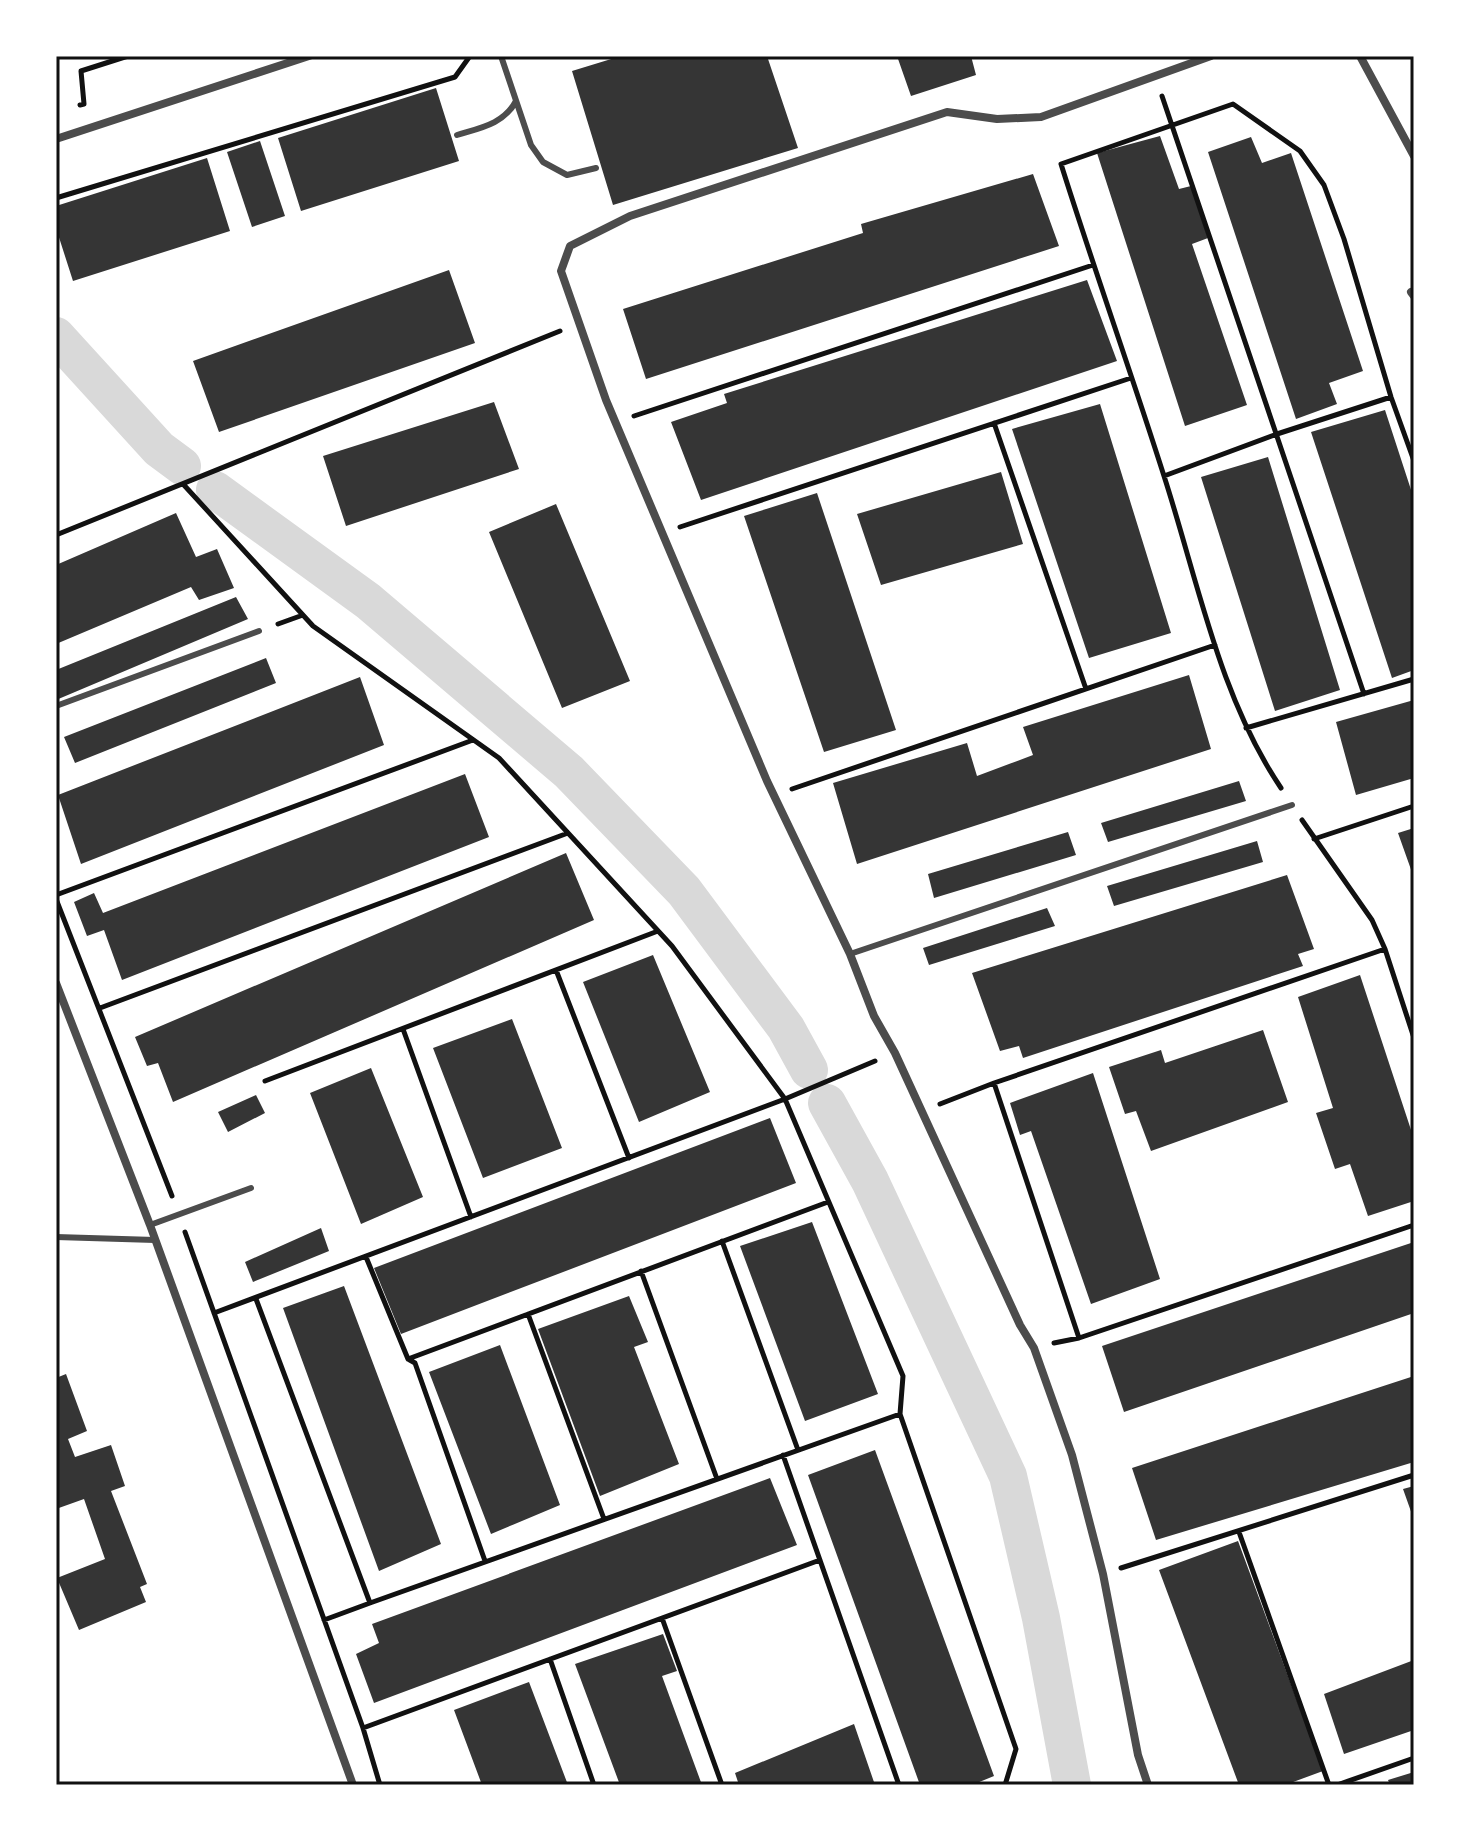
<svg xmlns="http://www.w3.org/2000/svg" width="1470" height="1841" viewBox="0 0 1470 1841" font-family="Helvetica,sans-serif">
<rect width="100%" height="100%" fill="#fff"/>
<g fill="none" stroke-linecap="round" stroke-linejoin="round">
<!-- canal -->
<path stroke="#d9d9d9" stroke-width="38" d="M 56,336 L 159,449 L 182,466
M 215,490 L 368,601 L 569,772 L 684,891 L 786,1028 L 809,1070
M 827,1103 L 870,1181 L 1008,1476 L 1041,1618 L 1072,1785"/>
</g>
<!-- building -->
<path fill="#353535" d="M 621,56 L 767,56 L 798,148 L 613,205 L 572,71 Z
M 897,56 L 971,56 L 976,75 L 911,96 Z
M 436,88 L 459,161 L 301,211 L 278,138 Z
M 1160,136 L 1179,189 L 1191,186 L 1208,238 L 1192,244 L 1247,405 L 1185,426 L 1097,153 Z
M 1251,137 L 1262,163 L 1291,153 L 1363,371 L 1329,383 L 1337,404 L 1296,419 L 1208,152 Z
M 260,141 L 285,216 L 252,227 L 227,152 Z
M 207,158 L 230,231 L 73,281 L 56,228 L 56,206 Z
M 1033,174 L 1059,246 L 646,379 L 623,309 L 863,233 L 861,224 Z
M 449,270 L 475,343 L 219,432 L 193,361 Z
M 1087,280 L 1117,361 L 701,500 L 671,422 L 727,403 L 724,394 Z
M 494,402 L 519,469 L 346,526 L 323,456 Z
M 1100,404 L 1171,633 L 1089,658 L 1012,429 Z
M 1385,410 L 1414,499 L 1414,670 L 1392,678 L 1311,432 Z
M 1268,457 L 1340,690 L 1275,711 L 1201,477 Z
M 1001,472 L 1023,544 L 881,585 L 857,514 Z
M 817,493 L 896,730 L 824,752 L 744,516 Z
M 556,504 L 630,681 L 562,708 L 489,532 Z
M 176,513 L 196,557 L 217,549 L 234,588 L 199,600 L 191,587 L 56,644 L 56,565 Z
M 236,597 L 248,619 L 56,700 L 56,670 Z
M 266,658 L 276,683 L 75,763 L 64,737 Z
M 1189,675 L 1211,749 L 857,864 L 833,783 L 967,743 L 977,776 L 1033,755 L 1023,727 Z
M 360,677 L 384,745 L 81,864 L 58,795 Z
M 1414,700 L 1414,778 L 1356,795 L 1336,722 Z
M 465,774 L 489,837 L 122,980 L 104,930 L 87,936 L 74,902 L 94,893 L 103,913 Z
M 1239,781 L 1246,801 L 1108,842 L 1101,823 Z
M 1414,828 L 1414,878 L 1398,833 Z
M 1068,832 L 1076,855 L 934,898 L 928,874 Z
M 1257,841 L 1263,862 L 1114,906 L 1107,886 Z
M 566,853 L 594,920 L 173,1102 L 158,1063 L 147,1066 L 135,1037 Z
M 1287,875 L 1314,949 L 1298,954 L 1303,966 L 1023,1058 L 1019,1046 L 1000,1051 L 972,973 Z
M 1047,908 L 1055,926 L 929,965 L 923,948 Z
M 653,955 L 710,1092 L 639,1122 L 583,982 Z
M 1360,975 L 1414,1139 L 1414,1201 L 1368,1216 L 1350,1164 L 1335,1169 L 1316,1113 L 1333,1108 L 1298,997 Z
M 512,1019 L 562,1148 L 483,1178 L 433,1048 Z
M 1263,1030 L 1288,1102 L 1151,1151 L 1136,1111 L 1125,1114 L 1109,1067 L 1161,1050 L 1165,1063 Z
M 371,1068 L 423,1197 L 361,1224 L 310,1093 Z
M 1093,1073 L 1160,1279 L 1091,1304 L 1031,1131 L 1020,1135 L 1010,1103 Z
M 256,1095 L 265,1113 L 228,1132 L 218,1112 Z
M 770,1118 L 796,1183 L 401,1334 L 374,1268 Z
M 812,1222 L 878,1394 L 805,1421 L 740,1246 Z
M 321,1228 L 329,1251 L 253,1282 L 245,1262 Z
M 1414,1242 L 1414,1313 L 1124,1412 L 1102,1346 Z
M 344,1286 L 441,1544 L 379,1571 L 283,1308 Z
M 629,1296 L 648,1342 L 634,1347 L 679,1464 L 600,1496 L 538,1329 Z
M 500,1345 L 560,1505 L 491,1534 L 429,1372 Z
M 66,1374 L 87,1431 L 68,1439 L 75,1457 L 111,1445 L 125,1486 L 111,1491 L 147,1584 L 140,1587 L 146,1602 L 79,1630 L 57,1578 L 105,1559 L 84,1499 L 56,1509 L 56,1378 Z
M 1414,1376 L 1414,1462 L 1156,1540 L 1132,1468 Z
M 875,1450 L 994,1776 L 972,1785 L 920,1785 L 808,1475 Z
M 770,1478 L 797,1545 L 374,1703 L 356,1654 L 379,1643 L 372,1624 Z
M 1414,1486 L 1414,1520 L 1403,1489 Z
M 1238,1541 L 1323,1771 L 1285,1785 L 1239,1785 L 1159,1570 Z
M 663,1634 L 677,1671 L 662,1676 L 702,1785 L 620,1785 L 575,1664 Z
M 1414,1660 L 1414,1730 L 1344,1754 L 1324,1694 Z
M 529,1682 L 568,1785 L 482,1785 L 454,1710 Z
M 854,1724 L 875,1785 L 739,1785 L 735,1773 Z
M 1414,1772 L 1414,1785 L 1390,1785 L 1388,1780 Z"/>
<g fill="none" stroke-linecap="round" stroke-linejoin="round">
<!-- path -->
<path stroke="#111" stroke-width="5" d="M 1162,96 L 1364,694
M 80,105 L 84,104 L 81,71 L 128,56
M 56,198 L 455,77 L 470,56
M 634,416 L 1093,265
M 994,423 L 1086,689
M 1164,476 L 1277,434 L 1391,397
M 183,484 L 313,626 L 499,758 L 672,946 L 785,1099 L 903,1376 L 900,1414 L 1016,1749 L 1005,1785
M 680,527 L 1131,378
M 56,535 L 560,331
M 278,624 L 303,615
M 1246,728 L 1414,679
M 1281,788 C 1219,696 1198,581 1164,476 C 1131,372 1094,269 1061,164 L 1233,104 L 1300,151 L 1324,185 L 1344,239 L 1391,397 L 1414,461
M 792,789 L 1215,645
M 1302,820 L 1372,920 L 1385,949 L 1414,1038
M 1314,839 L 1414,806
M 56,895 L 473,740
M 56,899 L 172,1196
M 556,970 L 629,1158
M 100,1008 L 568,833
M 403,1029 L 471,1217
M 265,1081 L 658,931
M 994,1083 L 1079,1338
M 940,1104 L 994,1083 L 1385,949
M 185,1232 L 363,1728 L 380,1785
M 722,1241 L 798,1450
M 366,1257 L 408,1359 L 415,1363 L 485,1561
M 641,1271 L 717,1479
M 256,1299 L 370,1603 L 900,1414
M 214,1313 L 785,1099 L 875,1061
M 528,1314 L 604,1519
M 1054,1343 L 1079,1338 L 1414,1225
M 408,1359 L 828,1202
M 783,1455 L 899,1785
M 1239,1532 L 1329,1785
M 1121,1568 L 1414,1475
M 662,1618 L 722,1785
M 324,1620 L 370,1603
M 550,1659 L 594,1785
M 363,1728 L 820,1560
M 1337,1785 L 1414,1758"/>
<!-- service -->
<path stroke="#4c4c4c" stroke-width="6" d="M 501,56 L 531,145 L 543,162 L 567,175 L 596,168
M 457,135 C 480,128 504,124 516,101
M 56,706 L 259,631
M 850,954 L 1292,805
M 150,1225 L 251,1188
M 56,1237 L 155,1240"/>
<!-- minor -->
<path stroke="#4c4c4c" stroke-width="8" d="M 1360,56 L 1414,156
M 56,139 L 309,56
M 1411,292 L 1414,296
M 56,983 L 150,1225 L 353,1785
M 1148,1785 L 1138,1755 L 1103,1574 L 1072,1455 L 1034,1348 L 1020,1325 L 895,1053 L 874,1016 L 850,954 L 767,781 L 606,400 L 561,271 L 570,246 L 630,216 L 947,112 L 997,119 L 1041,117 L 1211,56"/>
</g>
<!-- border -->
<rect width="1470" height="1841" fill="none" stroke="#ffffff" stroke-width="116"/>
<rect x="58" y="58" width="1354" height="1725" fill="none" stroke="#111" stroke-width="3"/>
</svg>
